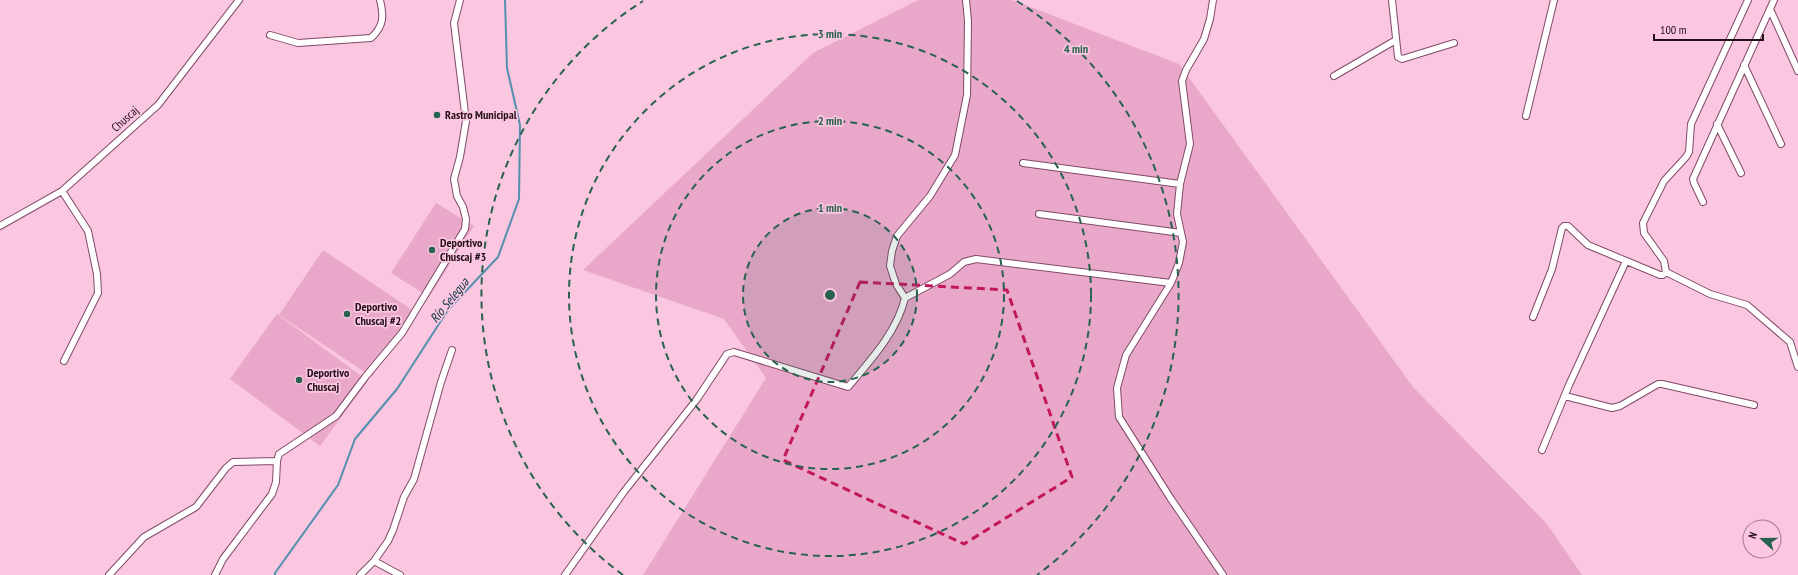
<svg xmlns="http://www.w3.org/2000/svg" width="1798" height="575" viewBox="0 0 1798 575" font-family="'PT Sans Narrow',sans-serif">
<rect width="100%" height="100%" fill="#fac6e0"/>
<!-- green -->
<path fill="#e9a8c9" d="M 918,0 L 1012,0 L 1179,64 L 1413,387 L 1547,524 L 1582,575 L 643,575 L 766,378 L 724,319 L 583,270 L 813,53 Z
M 436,203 L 474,226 L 429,297 L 391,273 Z
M 323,250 L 415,312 L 372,377 L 279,315 Z
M 277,314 L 368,381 L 320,446 L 230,379 Z"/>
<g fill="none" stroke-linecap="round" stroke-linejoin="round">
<!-- stream -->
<path stroke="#538fae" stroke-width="2" d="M 275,575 L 275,573 L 338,485 L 355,439 L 397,389 L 448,310 L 498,257 L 519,199 L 520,125 L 507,68 L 505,0"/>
<!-- street casing -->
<g stroke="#804a67" stroke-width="8">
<path id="street" d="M 1213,0 L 1210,19 L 1204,39 L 1186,70 L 1182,81 L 1190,144 L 1180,184 L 1177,214 L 1183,242 L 1179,263 L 1171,283 L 1126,355 L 1117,388 L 1119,417 L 1171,499 L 1223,575
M 1392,0 L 1398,57 L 1402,59 L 1454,43
M 1770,9 L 1798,71
M 270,35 L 298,43 L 371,38 C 384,26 384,16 380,0
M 1744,65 L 1781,144
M 1334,76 L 1396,40
M 1526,116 L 1554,0
M 1717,124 L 1741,173
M 1023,163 L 1180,184
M 62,191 L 88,231 L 97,274 L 98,293 L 64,361
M 1703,202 L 1694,183 L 1693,179 L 1774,0
M 1039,214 L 1181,233
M 0,226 L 62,191 L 158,105 L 239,0
M 1666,272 L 1710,294 L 1747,305 L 1790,342 L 1798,367
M 905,298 L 950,274 L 964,262 L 976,259 L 1171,283
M 1533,317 L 1552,269 L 1562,228 L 1564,226 L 1568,226 L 1588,245 L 1660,275 L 1663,275 L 1666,272 L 1664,261 L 1644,233 L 1643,223 L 1664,181 L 1686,157 L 1689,152 L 1691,124 L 1748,0
M 1565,396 L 1612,408 L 1620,406 L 1658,384 L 1662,384 L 1754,405
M 1542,450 L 1569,385 L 1626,261
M 374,561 L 400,575
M 109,575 L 144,537 L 196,507 L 226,468 L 233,462 L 277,461
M 215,575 L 223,559 L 272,494 L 276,482 L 277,461 L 279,454 L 336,416 L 366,376 L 402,333 L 465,229 L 466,219 L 463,207 L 457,196 L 454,179 L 460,157 L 466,121 L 454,23 L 460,0
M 360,575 L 374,561 L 388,541 L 393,530 L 404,497 L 414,479 L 441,382 L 452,350
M 565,575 L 623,493 L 697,399 L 727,354 L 734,352 L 848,387 C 870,361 897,332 905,298 L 896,284 L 890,266 L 892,251 L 897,236 L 930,196 L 955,155 L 967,95 L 968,21 L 966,0"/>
</g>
<!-- street -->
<use href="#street" stroke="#fff" stroke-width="6"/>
</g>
<!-- marked area -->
<path fill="none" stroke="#c2185b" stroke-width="3" stroke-dasharray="8 5" stroke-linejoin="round" d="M 860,282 L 1007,290 L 1072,477 L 964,544 L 783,460 Z"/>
<!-- distance rings -->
<circle cx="830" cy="295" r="87" fill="#26624d" fill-opacity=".12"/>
<g fill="none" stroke="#26624d" stroke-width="2" stroke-dasharray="7 5">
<circle cx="830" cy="295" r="87"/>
<circle cx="830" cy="295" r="174"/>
<circle cx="830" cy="295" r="261"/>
<path d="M623 575A348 348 0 0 1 643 1M1017 1A348 348 0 0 1 1037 575"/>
</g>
<!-- markers -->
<g fill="#26624d" stroke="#fac6e0" stroke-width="1.5">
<circle cx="437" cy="115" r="4"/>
<circle cx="432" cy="250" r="4"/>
<circle cx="347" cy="314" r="4"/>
<circle cx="299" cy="380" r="4"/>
</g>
<g text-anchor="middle" stroke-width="3.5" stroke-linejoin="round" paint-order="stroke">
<!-- poi labels -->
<g font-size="12" font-weight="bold" fill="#240e1a" stroke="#fac6e0" text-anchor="start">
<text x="445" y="119">Rastro Municipal</text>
<text x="440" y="247">Deportivo<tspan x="440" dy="14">Chuscaj #3</tspan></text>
<text x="355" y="311">Deportivo<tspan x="355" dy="14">Chuscaj #2</tspan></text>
<text x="307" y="377">Deportivo<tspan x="307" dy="14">Chuscaj</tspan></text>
</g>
<!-- street labels -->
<g font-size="12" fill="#240e1a" stroke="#fac6e0">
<text transform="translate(125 119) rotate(-42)" y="4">Chuscaj</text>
</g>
<!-- water labels -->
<g font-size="13" font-style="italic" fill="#053242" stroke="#fac6e0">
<text transform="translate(449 300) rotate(-51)" y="5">Río Selegua</text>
</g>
</g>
<circle cx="830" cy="295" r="6" fill="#26624d" stroke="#fac6e0" stroke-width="2"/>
<g font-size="12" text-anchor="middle" font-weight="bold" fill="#26624d" stroke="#fac6e0" stroke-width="3.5" stroke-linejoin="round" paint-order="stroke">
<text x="830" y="38">3 min</text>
<text x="1076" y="53">4 min</text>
<text x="830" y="125">2 min</text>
<text x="830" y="212">1 min</text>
</g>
<!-- north arrow -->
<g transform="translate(1762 539) rotate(291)"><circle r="19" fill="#fac6e0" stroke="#a47c91"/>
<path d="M0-3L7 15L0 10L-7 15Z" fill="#26624d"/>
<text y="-6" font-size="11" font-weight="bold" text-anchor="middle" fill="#240e1a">N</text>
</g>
<!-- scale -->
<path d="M1654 34v6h109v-6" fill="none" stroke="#240e1a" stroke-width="2"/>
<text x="1660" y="34" font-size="12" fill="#240e1a" stroke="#fac6e0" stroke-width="3" paint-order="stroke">100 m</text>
</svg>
